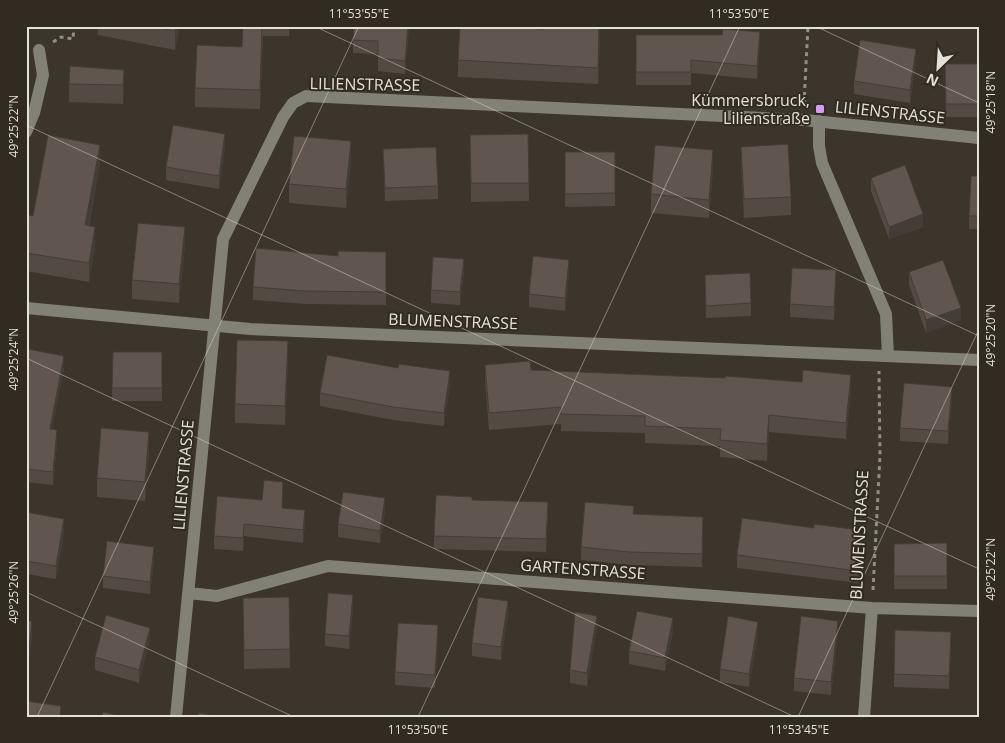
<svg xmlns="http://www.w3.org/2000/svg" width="1005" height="743" viewBox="0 0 1005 743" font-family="'Open Sans',sans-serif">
<rect width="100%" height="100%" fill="#3b352b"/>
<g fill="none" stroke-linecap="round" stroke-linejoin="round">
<!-- path -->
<path stroke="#928e85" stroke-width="3" stroke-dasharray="4 4" stroke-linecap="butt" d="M 53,42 L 61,37 L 73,39 L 74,26
M 804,104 L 808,26
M 873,590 L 880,456 L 879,371"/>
<!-- minor -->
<path stroke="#818175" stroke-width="12" d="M 819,121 L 819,146 L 822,163 L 886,314 L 888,356
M 26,132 L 34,113 L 43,75 L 39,50
M 26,308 L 250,329 L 979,360
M 188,593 L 217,596 L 328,566 L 872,608 L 979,611
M 176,717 L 223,239 L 283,117 L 293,103 L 306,96 L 804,120 L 979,138
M 864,717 L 872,608"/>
</g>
<!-- wall -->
<path fill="#534a44" d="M 98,26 L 180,26 L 175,50 L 98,35 Z
M 243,26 L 289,26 L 289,36 L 263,36 L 260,109 L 195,107 L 195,88 L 242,47 Z
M 409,26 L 405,74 L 378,71 L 378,54 L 353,53 L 353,40 Z
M 636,35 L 760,45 L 757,79 L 691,73 L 691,85 L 636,85 Z
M 600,37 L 598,84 L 458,77 L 458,60 Z
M 916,62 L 910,103 L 854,94 L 854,81 Z
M 945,64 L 979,64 L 979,117 L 946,117 Z
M 124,70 L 123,104 L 69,102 L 69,84 Z
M 528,134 L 529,201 L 471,202 L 470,135 Z
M 225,147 L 219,189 L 166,180 L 166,167 Z
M 741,147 L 791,197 L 791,215 L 744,218 L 741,165 Z
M 383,149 L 438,186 L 438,199 L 385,201 Z
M 565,152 L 615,152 L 615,206 L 565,207 Z
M 351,160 L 346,208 L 289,203 L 289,184 Z
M 100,163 L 89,226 L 95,245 L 89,282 L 26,271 L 26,215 L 33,216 Z
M 713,169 L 709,218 L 651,213 L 651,194 Z
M 979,176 L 979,229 L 969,229 L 969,216 Z
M 871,178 L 923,227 L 889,239 L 871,191 Z
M 185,246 L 179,303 L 132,299 L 132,280 Z
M 386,252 L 386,305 L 306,304 L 253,300 L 253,287 L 338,256 Z
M 464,272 L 460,305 L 431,303 L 431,290 Z
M 909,272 L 961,320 L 926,333 L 909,285 Z
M 569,273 L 565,311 L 529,307 L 529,294 Z
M 705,275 L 751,303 L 751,316 L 706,318 Z
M 836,283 L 834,320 L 790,317 L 790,304 Z
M 113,352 L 162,352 L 162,401 L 112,401 Z
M 26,359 L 64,369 L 52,429 L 57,443 L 53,485 L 26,482 Z
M 288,360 L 285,425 L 235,423 L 235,404 Z
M 485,365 L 531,370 L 851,392 L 846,439 L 769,432 L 767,461 L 720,457 L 720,446 L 645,443 L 645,433 L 561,431 L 561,424 L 489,430 L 485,381 Z
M 450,384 L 444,426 L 393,420 L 320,406 L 320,393 Z
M 952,400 L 948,444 L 900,441 L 900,428 Z
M 149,450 L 145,501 L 97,497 L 97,478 Z
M 472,500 L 548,515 L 546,552 L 434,549 L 434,536 Z
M 282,508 L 305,523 L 303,543 L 244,536 L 243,551 L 214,549 L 214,536 Z
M 385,511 L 380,543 L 338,537 L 338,524 Z
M 26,512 L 64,532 L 56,579 L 26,574 Z
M 634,514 L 703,530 L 702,567 L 630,565 L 581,560 L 581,547 Z
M 859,543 L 858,583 L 737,568 L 737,555 Z
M 947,543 L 947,589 L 894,589 L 894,544 Z
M 154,560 L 150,594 L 103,588 L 103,576 Z
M 289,597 L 290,668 L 244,669 L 243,598 Z
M 353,608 L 349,649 L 325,646 L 325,634 Z
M 508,614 L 501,660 L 472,656 L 472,643 Z
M 597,629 L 587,686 L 570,683 L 570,670 Z
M 673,631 L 665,671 L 629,664 L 629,651 Z
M 838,633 L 831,695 L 794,691 L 794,678 Z
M 758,635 L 749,687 L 720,682 L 720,669 Z
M 438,638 L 435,688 L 395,685 L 395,672 Z
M 150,640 L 139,683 L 95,670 L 95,657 Z
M 951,645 L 949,689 L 894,687 L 894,674 Z"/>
<!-- shaded-wall -->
<path fill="#443c37" d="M 176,26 L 180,26 L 175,50 L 175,31 Z
M 263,26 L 260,109 L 260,90 Z
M 408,26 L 409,26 L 409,31 L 405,74 L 405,61 Z
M 599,26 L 600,37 L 598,84 L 598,68 Z
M 760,32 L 760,45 L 757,79 L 757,66 Z
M 916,49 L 916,62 L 910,103 L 910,90 Z
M 124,70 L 124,88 L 123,104 L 123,85 Z
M 225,134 L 225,147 L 219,189 L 219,176 Z
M 351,141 L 351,160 L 346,208 L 346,189 Z
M 100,145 L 100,163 L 85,244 L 85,225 Z
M 713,150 L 713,169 L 709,218 L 709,200 Z
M 923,214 L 923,227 L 889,239 L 889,227 Z
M 95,227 L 95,245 L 89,282 L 89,263 Z
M 185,227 L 185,246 L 179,303 L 179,284 Z
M 464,259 L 464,272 L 460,305 L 460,292 Z
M 569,260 L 569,273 L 565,311 L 565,298 Z
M 836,270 L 836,283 L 834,320 L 834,307 Z
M 961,308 L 961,320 L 926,333 L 926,320 Z
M 288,341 L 288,360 L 285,425 L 285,406 Z
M 64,356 L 64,369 L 50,442 L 50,429 Z
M 450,371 L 450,384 L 444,426 L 444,413 Z
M 851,375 L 851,392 L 846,439 L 846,423 Z
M 952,387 L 952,400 L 948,444 L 948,431 Z
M 769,415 L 769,432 L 767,461 L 767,444 Z
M 57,430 L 57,443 L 53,485 L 53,472 Z
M 149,432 L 149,450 L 145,501 L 145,482 Z
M 385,498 L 385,511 L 380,543 L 380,531 Z
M 305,510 L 305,523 L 303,543 L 303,530 Z
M 64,519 L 64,532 L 56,579 L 56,566 Z
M 244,524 L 244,536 L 243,551 L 243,538 Z
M 859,530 L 859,543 L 858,583 L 858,571 Z
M 154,547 L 154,560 L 150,594 L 150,582 Z
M 353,595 L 353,608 L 349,649 L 349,636 Z
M 508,601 L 508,614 L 501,660 L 501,647 Z
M 597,616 L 597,629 L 587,686 L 587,673 Z
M 673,618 L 673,631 L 665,671 L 665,658 Z
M 32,621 L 32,637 L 26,692 L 26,676 Z
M 838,621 L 838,633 L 831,695 L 831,682 Z
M 758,622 L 758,635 L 749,687 L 749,674 Z
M 438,625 L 438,638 L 435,688 L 435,675 Z
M 150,628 L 150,640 L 139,683 L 139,670 Z"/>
<!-- building -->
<path fill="#61564f" stroke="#443c37" d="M 149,26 L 176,26 L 175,31 Z
M 243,26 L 262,26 L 260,90 L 195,88 L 197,45 L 242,47 Z
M 354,26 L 408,26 L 405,61 L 378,58 L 378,41 L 353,40 Z
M 460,26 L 484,26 L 544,29 L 544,26 L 599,26 L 598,68 L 458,60 Z
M 723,29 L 760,32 L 757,66 L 691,60 L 691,72 L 636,72 L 636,35 L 722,35 Z
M 860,40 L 916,49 L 910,90 L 854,81 Z
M 945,64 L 979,64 L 979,104 L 946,104 Z
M 70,66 L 124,70 L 123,85 L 69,84 Z
M 173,125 L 225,134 L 219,176 L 166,167 Z
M 528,134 L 529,183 L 471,183 L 470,135 Z
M 48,135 L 100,145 L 85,225 L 95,227 L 89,263 L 26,253 L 26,215 L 33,216 Z
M 294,136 L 351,141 L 346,189 L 289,184 Z
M 788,144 L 791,197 L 744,199 L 741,147 Z
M 655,145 L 713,150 L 709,200 L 651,194 Z
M 436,147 L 438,186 L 385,188 L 383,149 Z
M 565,152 L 615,152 L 615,193 L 565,194 Z
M 905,165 L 923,214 L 889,227 L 871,178 Z
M 971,176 L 979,176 L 979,216 L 969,216 Z
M 138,223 L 185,227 L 179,284 L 132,280 Z
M 256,248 L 338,256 L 338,251 L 386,252 L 386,292 L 306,291 L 253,287 Z
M 533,256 L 569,260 L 565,298 L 529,294 Z
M 433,257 L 464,259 L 460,292 L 431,290 Z
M 943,260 L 961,308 L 926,320 L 909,272 Z
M 792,268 L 836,270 L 834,307 L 790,304 Z
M 750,273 L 751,303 L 706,306 L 705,275 Z
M 237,340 L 288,341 L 285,406 L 235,404 Z
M 28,349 L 64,356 L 50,429 L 57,430 L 53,472 L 26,469 L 26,359 Z
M 113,352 L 162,352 L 162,388 L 112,388 Z
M 327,355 L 398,368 L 399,364 L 450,371 L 444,413 L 393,407 L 320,393 Z
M 530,361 L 531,370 L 725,378 L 725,376 L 802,382 L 803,370 L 851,375 L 846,423 L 769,415 L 767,444 L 720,440 L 721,429 L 645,426 L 645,416 L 561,414 L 561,407 L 489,413 L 485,365 Z
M 904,383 L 952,387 L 948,431 L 900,428 Z
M 101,428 L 149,432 L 145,482 L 97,478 Z
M 264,480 L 283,482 L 282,508 L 305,510 L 303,530 L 244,524 L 243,538 L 214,536 L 217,496 L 262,500 Z
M 343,492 L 385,498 L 380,531 L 338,524 Z
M 436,495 L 472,497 L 472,500 L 548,502 L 546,539 L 434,536 Z
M 585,502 L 634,506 L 633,514 L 703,517 L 702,554 L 630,552 L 581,547 Z
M 26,512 L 64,519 L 56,566 L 26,561 Z
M 742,518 L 814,528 L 814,524 L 859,530 L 858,571 L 737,555 Z
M 107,541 L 154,547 L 150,582 L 103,576 Z
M 947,543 L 947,576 L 894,576 L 894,544 Z
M 328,593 L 353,595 L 349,636 L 325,634 Z
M 289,597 L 290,649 L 244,650 L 243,598 Z
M 478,597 L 508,601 L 501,647 L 472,643 Z
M 637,611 L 673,618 L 665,658 L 629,651 Z
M 575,612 L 597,616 L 587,673 L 570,670 Z
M 106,615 L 150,628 L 139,670 L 95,657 Z
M 728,616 L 758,622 L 749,674 L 720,669 Z
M 801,616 L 838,621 L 831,682 L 794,678 Z
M 26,621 L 32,621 L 26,676 Z
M 398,623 L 438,625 L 435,675 L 395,672 Z
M 895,630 L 951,632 L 949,676 L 894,674 Z
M 26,701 L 61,706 L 60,717 L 26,717 Z
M 103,712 L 125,717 L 102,717 Z
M 199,713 L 222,717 L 198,717 Z"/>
<!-- ticks -->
<path fill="none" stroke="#e4e1da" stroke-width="1" stroke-opacity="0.45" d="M 314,26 L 979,336M 815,26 L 979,103M 26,125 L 979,569M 26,358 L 795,717M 26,592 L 294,717M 37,717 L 359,26M 418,717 L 740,26M 798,717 L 979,329"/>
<!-- markers -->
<rect fill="#d89af8" stroke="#312b22" stroke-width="2" x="815" y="104" width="10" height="10" rx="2.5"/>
<g text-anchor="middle" stroke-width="4" stroke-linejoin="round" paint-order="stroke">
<!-- street labels -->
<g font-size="16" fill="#e4e1da" stroke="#312b22">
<text transform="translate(365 84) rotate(1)" y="6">LILIENSTRASSE</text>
<text transform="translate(890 112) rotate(6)" y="6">LILIENSTRASSE</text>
<text transform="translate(453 321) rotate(2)" y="6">BLUMENSTRASSE</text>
<text transform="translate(183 475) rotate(-85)" y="6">LILIENSTRASSE</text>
<text transform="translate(859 535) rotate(-87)" y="6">BLUMENSTRASSE</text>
<text transform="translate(583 569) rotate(4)" y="6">GARTENSTRASSE</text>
</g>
<!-- poi labels -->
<g font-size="16" fill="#e4e1da" stroke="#312b22" text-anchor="end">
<text x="810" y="106">Kümmersbruck,<tspan x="810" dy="18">Lilienstraße</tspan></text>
</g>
</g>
<!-- border -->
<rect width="1005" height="743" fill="none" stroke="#312b22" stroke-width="55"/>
<!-- north arrow -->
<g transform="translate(938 68) rotate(205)" stroke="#312b22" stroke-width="4" paint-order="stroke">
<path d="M0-4L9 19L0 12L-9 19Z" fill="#e4e1da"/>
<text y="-8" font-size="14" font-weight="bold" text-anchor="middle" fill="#e4e1da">N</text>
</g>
<rect x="28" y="28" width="950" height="688" fill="none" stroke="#e4e1da" stroke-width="2"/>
<g font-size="12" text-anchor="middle" fill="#e4e1da">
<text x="359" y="18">11°53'55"E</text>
<text x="739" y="18">11°53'50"E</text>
<text transform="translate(991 102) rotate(-90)" y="4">49°25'18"N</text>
<text transform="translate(14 126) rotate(-90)" y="4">49°25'22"N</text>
<text transform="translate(991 335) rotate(-90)" y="4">49°25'20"N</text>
<text transform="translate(14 359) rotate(-90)" y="4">49°25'24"N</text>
<text transform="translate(991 569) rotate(-90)" y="4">49°25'22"N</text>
<text transform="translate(14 592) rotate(-90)" y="4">49°25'26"N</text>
<text x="418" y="734">11°53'50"E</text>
<text x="799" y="734">11°53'45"E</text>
</g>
</svg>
